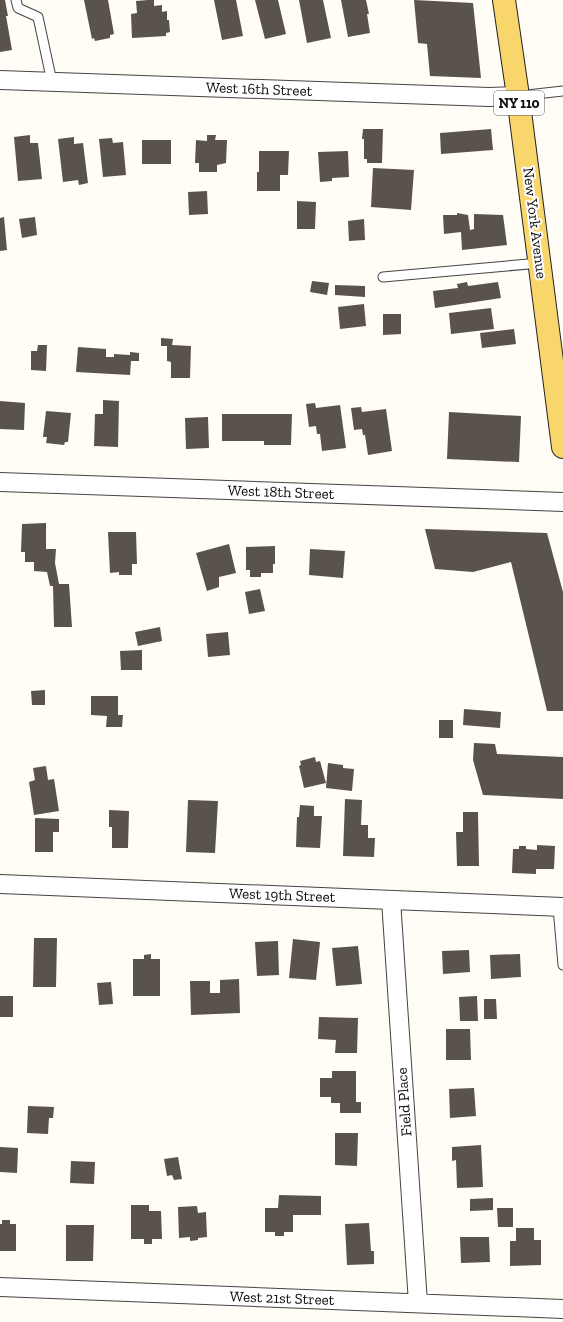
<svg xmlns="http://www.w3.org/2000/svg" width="563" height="1322" viewBox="0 0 563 1322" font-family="'Zilla Slab',serif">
<rect width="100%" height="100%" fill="#fffdf5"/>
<!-- building -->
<path fill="#5a524d" d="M 0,0 L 5,0 L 8,16 L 6,16 L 12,50 L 0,52 Z
M 84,0 L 108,0 L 114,34 L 110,35 L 110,38 L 95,41 L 94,38 L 92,39 Z
M 148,0 L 154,0 L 154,6 L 162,5 L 162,12 L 167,11 L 167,20 L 169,20 L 170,32 L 166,33 L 166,36 L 132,38 L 131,14 L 137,13 L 136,1 Z
M 214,0 L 236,0 L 243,36 L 222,40 Z
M 255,0 L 278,0 L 286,34 L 265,39 Z
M 299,0 L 323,0 L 331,38 L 307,43 Z
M 341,0 L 366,0 L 369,14 L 367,14 L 370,33 L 348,37 Z
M 414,0 L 473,3 L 481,78 L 430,76 L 427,44 L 418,43 Z
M 363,129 L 383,129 L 382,163 L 367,163 L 367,159 L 364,159 L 364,139 L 362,139 Z
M 491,129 L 493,150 L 441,154 L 440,133 Z
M 30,135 L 30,143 L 38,143 L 42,179 L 18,181 L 14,137 Z
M 207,135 L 216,135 L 215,140 L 227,140 L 226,163 L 217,165 L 217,172 L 199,172 L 199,163 L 195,163 L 196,140 L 207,141 Z
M 74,137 L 74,144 L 83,143 L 88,183 L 79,185 L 78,180 L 63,182 L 58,139 Z
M 112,138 L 113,143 L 123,142 L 126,175 L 103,177 L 99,139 Z
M 142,140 L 171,140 L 171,164 L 142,164 Z
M 259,151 L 289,151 L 288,175 L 280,175 L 280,191 L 257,191 L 257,172 L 259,172 Z
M 348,151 L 349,177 L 332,178 L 332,181 L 320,182 L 318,152 Z
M 373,168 L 414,170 L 411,210 L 371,207 Z
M 207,191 L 208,214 L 189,215 L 188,192 Z
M 297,201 L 316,202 L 315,229 L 297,229 Z
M 457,213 L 468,215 L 470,230 L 474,229 L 474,214 L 503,215 L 507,245 L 462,250 L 461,232 L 444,234 L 443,215 L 457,215 Z
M 4,217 L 7,250 L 0,251 L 0,218 Z
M 35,217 L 37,235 L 22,238 L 19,219 Z
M 364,219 L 365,240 L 349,241 L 348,221 Z
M 312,281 L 329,283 L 327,295 L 310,292 Z
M 467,282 L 468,286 L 498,282 L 501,298 L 435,308 L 433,291 L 458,288 L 457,284 Z
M 335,285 L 365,286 L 365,297 L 335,295 Z
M 364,304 L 366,326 L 340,329 L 338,307 Z
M 491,308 L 494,329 L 451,334 L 449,313 Z
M 383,314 L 401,314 L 401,334 L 383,335 Z
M 514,329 L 516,344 L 482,348 L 480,333 Z
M 161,338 L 173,339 L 172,345 L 191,346 L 190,378 L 171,378 L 171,362 L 167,361 L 167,346 L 161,346 Z
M 38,345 L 47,345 L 46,371 L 31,370 L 31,351 L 37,351 Z
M 78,347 L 106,349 L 106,357 L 114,357 L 114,354 L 130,355 L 130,352 L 139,353 L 139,361 L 131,361 L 130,375 L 76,372 Z
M 103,400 L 119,401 L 118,447 L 94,446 L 95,414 L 103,414 Z
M 0,401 L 25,403 L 24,430 L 0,429 Z
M 315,403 L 316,408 L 340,405 L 346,448 L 322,451 L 320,434 L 317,434 L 316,426 L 309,427 L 306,404 Z
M 361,407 L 362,412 L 386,409 L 392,451 L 368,455 L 365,435 L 363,435 L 362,429 L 354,430 L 351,408 Z
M 46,411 L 71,413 L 68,442 L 65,442 L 64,445 L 46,443 L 47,437 L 43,437 Z
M 449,412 L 521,416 L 519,462 L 447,459 Z
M 222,414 L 292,414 L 291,445 L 264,445 L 264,441 L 222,441 Z
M 208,417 L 209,448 L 186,449 L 185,418 Z
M 46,523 L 46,549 L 56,549 L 55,563 L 59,584 L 69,584 L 72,627 L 54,627 L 53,586 L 50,586 L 47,572 L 34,571 L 34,562 L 25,562 L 25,552 L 21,552 L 22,524 Z
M 425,529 L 547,533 L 563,592 L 563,711 L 547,711 L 511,562 L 473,572 L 435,569 Z
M 108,532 L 136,532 L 137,564 L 132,564 L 132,575 L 119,575 L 119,572 L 110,573 Z
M 229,544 L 236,573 L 219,577 L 219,587 L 207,591 L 196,553 Z
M 275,546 L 275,564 L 273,564 L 273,573 L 261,573 L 261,577 L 250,577 L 250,570 L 246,570 L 246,547 Z
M 310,549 L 345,551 L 343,578 L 309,575 Z
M 260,589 L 265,611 L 249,614 L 245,592 Z
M 160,627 L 162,641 L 138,646 L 135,632 Z
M 228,632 L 230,655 L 208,657 L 206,634 Z
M 142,650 L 142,670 L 121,670 L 120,651 Z
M 45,690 L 45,705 L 32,705 L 31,691 Z
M 91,696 L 118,696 L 118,715 L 123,715 L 122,727 L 106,727 L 107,716 L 91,715 Z
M 464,709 L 501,712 L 500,728 L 463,725 Z
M 439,720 L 453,720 L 453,738 L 439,738 Z
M 474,743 L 495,744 L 497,754 L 563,757 L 563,799 L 483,795 L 473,760 Z
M 315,757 L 316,762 L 320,761 L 326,783 L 304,788 L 299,766 L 301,765 L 300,761 Z
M 328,763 L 343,765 L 343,768 L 354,769 L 352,791 L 326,788 Z
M 46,766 L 48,780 L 54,779 L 59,811 L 34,815 L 29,782 L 35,780 L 33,768 Z
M 345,799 L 362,800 L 361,825 L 368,825 L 368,838 L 375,838 L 374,857 L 343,856 Z
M 188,800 L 218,801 L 215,853 L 186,852 Z
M 300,805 L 314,806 L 314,816 L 322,816 L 320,848 L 296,847 L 297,817 L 299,817 Z
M 109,810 L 129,811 L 128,848 L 112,848 L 112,827 L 109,827 Z
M 463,812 L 478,812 L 479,866 L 457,866 L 456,832 L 463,832 Z
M 35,818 L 59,819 L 59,832 L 53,832 L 53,852 L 35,852 Z
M 537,845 L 555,846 L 554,869 L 536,869 L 536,874 L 512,873 L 513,849 L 519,849 L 519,846 L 526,846 L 526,849 L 537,850 Z
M 34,938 L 57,938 L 56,987 L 33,987 Z
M 293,939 L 320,942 L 316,980 L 289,978 Z
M 278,941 L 279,975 L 257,976 L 255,942 Z
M 358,946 L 362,984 L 336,986 L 332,948 Z
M 469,950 L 470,972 L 443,974 L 442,951 Z
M 151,954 L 151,959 L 160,959 L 160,996 L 133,996 L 133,959 L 144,959 L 144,955 Z
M 520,954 L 521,977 L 491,979 L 490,955 Z
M 239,979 L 240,1013 L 191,1015 L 190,981 L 210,981 L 210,993 L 220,993 L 220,980 Z
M 111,982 L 113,1004 L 99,1005 L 97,983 Z
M 0,996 L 13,996 L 13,1017 L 0,1017 Z
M 477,996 L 478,1021 L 460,1021 L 459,997 Z
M 484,999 L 496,999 L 497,1019 L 484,1019 Z
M 319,1017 L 358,1018 L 357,1053 L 335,1053 L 336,1040 L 318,1039 Z
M 446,1029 L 470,1029 L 471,1060 L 446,1060 Z
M 332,1071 L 356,1071 L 356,1102 L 361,1102 L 361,1113 L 340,1113 L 340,1103 L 331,1103 L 331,1097 L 320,1097 L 320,1078 L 332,1078 Z
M 474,1088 L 476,1116 L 450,1118 L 449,1089 Z
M 28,1106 L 54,1107 L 53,1118 L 49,1118 L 48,1134 L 27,1133 Z
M 335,1133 L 358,1133 L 357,1166 L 335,1165 Z
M 481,1145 L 483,1187 L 457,1188 L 456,1160 L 452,1161 L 452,1147 Z
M 0,1147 L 18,1148 L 17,1173 L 0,1172 Z
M 178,1157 L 182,1179 L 174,1180 L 172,1175 L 167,1176 L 164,1159 Z
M 71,1161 L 95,1162 L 94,1184 L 70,1183 Z
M 279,1195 L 321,1196 L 321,1215 L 293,1215 L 293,1232 L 284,1232 L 284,1236 L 275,1236 L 275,1232 L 265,1232 L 265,1208 L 278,1208 Z
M 493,1198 L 493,1210 L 470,1211 L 470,1199 Z
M 131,1205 L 149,1205 L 149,1211 L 161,1211 L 162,1239 L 152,1239 L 152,1244 L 144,1244 L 144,1239 L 131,1239 Z
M 197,1206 L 198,1213 L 206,1212 L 207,1237 L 198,1238 L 198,1240 L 190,1241 L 190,1237 L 179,1238 L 178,1207 Z
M 497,1208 L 513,1208 L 513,1227 L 498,1227 Z
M 2,1220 L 10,1220 L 10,1224 L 16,1224 L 16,1251 L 0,1251 L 0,1224 L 2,1224 Z
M 369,1223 L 371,1251 L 374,1251 L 374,1264 L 347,1265 L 345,1224 Z
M 66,1225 L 94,1225 L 93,1261 L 66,1261 Z
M 516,1228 L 534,1228 L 534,1240 L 541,1240 L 541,1265 L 510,1266 L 510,1241 L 516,1241 Z
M 460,1237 L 489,1237 L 490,1262 L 461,1263 Z"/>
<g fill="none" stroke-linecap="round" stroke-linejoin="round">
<!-- lane casing -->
<g stroke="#444" stroke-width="11">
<path id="lane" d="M 16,0 L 18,8 L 38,17 L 52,82
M 518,96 L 563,91
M 383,277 L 540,263
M 558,907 L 563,965"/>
</g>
<!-- street casing -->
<g stroke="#444" stroke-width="20">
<path id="street" d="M 0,80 L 489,97 L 518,96
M 0,482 L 563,502
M 0,884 L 563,907
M 391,900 L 418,1303
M 0,1287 L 563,1309"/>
</g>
<!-- primary casing -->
<g stroke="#222" stroke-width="24">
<path id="primary" d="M 504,0 L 518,96 L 563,447"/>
</g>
<!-- lane -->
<use href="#lane" stroke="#fff" stroke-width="9"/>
<!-- street -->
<use href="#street" stroke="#fff" stroke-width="18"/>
<!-- primary -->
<use href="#primary" stroke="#f9d66b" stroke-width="22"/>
</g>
<g text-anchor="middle" stroke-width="4" stroke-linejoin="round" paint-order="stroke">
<!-- shield labels -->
<rect fill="#fff" stroke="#585858" stroke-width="1" x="494" y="91" width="50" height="24" rx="3"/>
<g font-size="14" font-weight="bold" fill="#111">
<text x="519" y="108">NY 110</text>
</g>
<!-- street labels -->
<g font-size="15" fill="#111" stroke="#fff">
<text transform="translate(259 89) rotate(2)" y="5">West 16th Street</text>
<text transform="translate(535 223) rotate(83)" y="5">New York Avenue</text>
<text transform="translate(281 492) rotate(2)" y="5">West 18th Street</text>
<text transform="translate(282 895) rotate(2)" y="5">West 19th Street</text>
<text transform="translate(404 1102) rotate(-94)" y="5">Field Place</text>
<text transform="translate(282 1298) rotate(2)" y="5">West 21st Street</text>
</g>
</g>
</svg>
